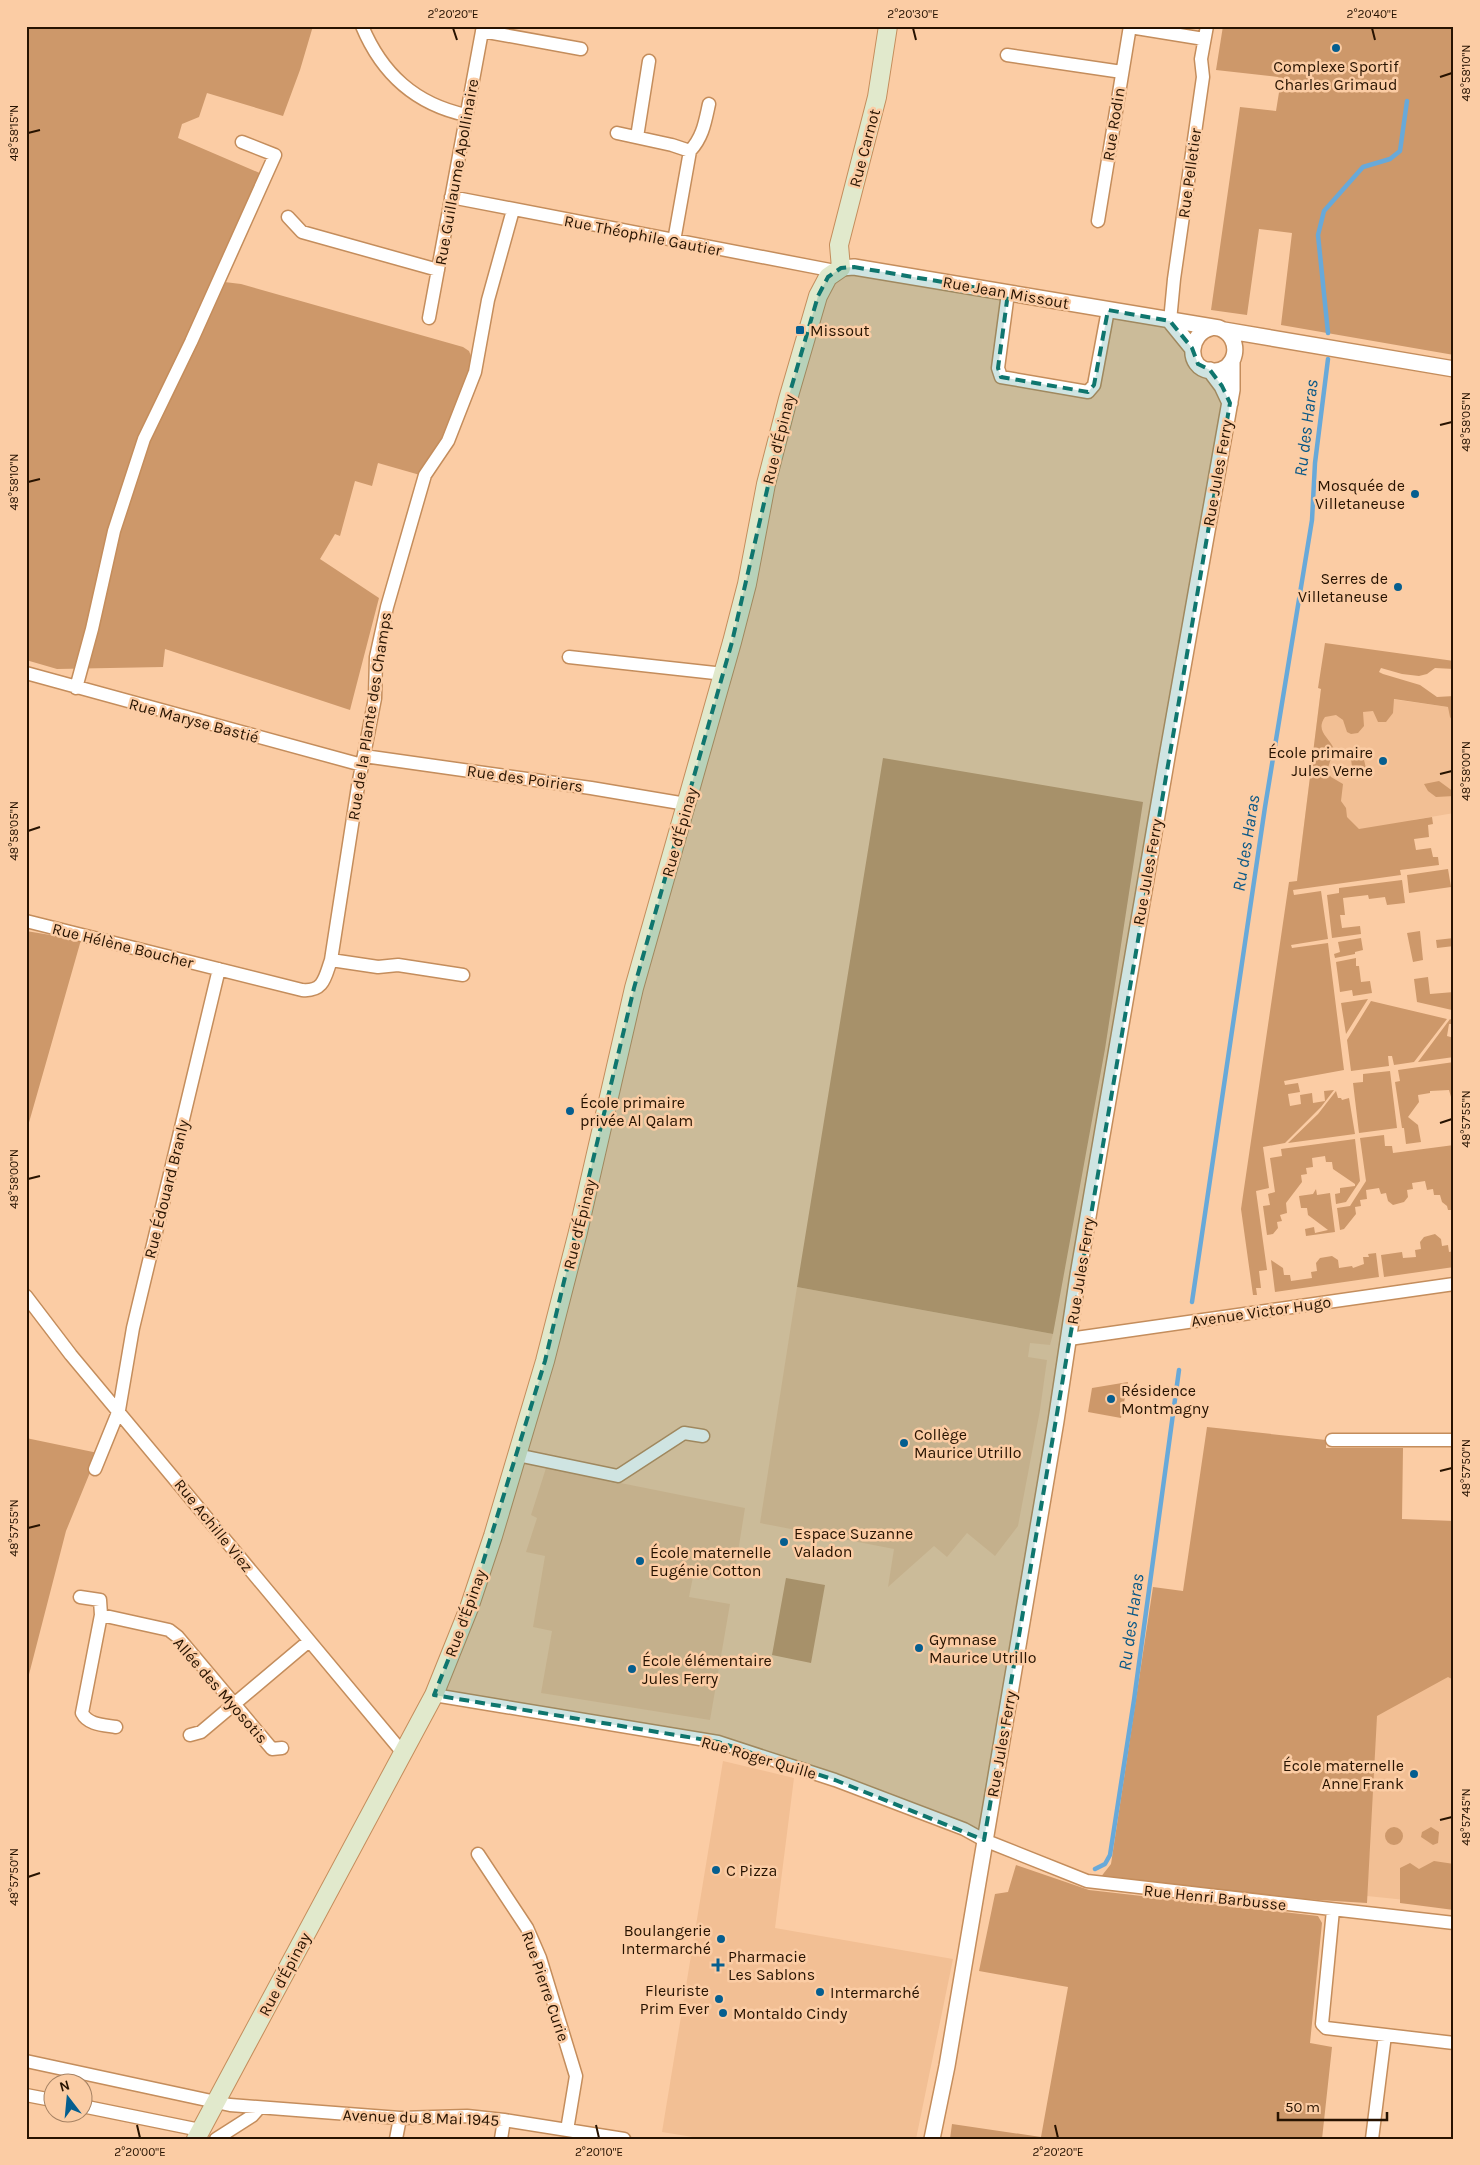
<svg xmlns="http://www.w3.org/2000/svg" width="1480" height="2165" viewBox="0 0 1480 2165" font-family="Karla,sans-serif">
<rect width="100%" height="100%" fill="#fbcca4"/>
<!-- built -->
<path fill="#f2bf94" d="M 1321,689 L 1454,708 L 1454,813 L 1413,820 L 1387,855 L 1297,881 Z
M 797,1287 L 1053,1334 L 1050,1345 L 1030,1343 L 1028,1357 L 1047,1360 L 1040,1410 L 1018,1526 L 995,1556 L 967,1533 L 947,1557 L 934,1546 L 888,1587 L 894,1549 L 760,1523 Z
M 546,1468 L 745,1508 L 734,1577 L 711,1573 L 709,1580 L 693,1577 L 689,1597 L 730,1604 L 710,1720 L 541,1693 L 552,1631 L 533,1627 L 545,1556 L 526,1552 L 537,1518 L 531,1515 Z
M 1379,1662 L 1454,1671 L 1454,1905 L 1367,1896 Z
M 723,1761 L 794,1778 L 775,1928 L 953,1959 L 916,2139 L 705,2139 L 662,2132 Z"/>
<!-- green -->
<path fill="#cd986a" d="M 26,26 L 313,26 L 300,70 L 283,116 L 207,93 L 199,117 L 182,124 L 178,138 L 262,174 L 216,281 L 241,284 L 463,347 L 469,351 L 473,361 L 444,436 L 420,475 L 378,463 L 372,486 L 355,481 L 340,536 L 335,534 L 320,559 L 379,598 L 350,710 L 165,649 L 163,667 L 57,669 L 26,660 Z
M 1223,26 L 1454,26 L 1454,355 L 1281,325 L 1292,233 L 1259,229 L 1247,315 L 1211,310 L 1240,107 L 1276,111 L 1281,80 L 1278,77 L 1216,70 Z
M 1325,643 L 1454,661 L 1454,669 L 1435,668 L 1427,674 L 1419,676 L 1402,674 L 1381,668 L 1379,672 L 1383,674 L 1420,685 L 1437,697 L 1454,696 L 1454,723 L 1450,717 L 1448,707 L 1394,699 L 1393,713 L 1386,722 L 1378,722 L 1373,711 L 1363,712 L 1364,726 L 1358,733 L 1351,734 L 1347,732 L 1343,720 L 1336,715 L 1325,717 C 1315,731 1329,737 1334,749 L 1327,771 L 1331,777 L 1343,784 L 1341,801 L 1346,808 L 1347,817 L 1359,829 L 1432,817 L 1433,824 L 1428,825 L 1429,837 L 1414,839 L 1416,850 L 1431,848 L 1433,857 L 1438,857 L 1439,865 L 1400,870 L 1401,875 L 1293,890 L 1294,895 L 1321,891 L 1328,939 L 1291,945 L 1292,948 L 1328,943 L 1344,1070 L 1284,1081 L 1285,1085 L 1298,1083 L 1300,1092 L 1288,1094 L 1290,1106 L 1301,1104 L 1300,1095 L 1312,1093 L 1313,1103 L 1325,1101 L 1324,1091 L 1334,1090 L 1321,1107 L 1285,1143 L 1263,1147 L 1269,1188 L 1256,1191 L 1267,1270 L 1259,1271 L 1261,1288 L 1256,1288 L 1257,1295 L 1253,1295 L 1241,1209 L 1289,882 L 1297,881 L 1321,689 L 1318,688 Z
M 1358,755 L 1363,756 L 1367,772 L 1357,778 L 1353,775 L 1351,759 Z
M 883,758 L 1143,802 L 1105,1049 L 1053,1334 L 797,1287 Z
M 1439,781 L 1454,792 L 1454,796 L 1436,797 L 1428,791 L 1424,784 Z
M 1448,869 L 1451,887 L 1409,893 L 1407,875 Z
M 1402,880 L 1405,903 L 1387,905 L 1385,897 L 1369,899 L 1368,895 L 1343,898 L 1345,915 L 1340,915 L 1342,928 L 1360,926 L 1361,934 L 1332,938 L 1327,895 L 1339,893 L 1339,888 Z
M 26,931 L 81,940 L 26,1133 Z
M 1420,931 L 1423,960 L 1413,962 L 1407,933 Z
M 1361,938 L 1363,950 L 1355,952 L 1355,954 L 1335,958 L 1334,954 L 1340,952 L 1338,942 Z
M 1454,938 L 1454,946 L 1437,948 L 1436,940 Z
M 1356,958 L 1356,966 L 1359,966 L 1361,982 L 1370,981 L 1372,993 L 1353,996 L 1352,990 L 1340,992 L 1336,962 Z
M 1428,977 L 1430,994 L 1454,992 L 1452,1010 L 1417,1002 L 1414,979 Z
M 1368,999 L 1346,1034 L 1341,1003 Z
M 1371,1001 L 1447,1019 L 1414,1062 L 1394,1065 L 1392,1056 L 1388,1056 L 1389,1066 L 1351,1071 L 1347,1040 Z
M 1450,1019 L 1454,1021 L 1453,1024 L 1449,1024 L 1447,1036 L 1454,1038 L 1454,1057 L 1418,1062 Z
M 1454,1062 L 1454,1100 L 1451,1097 L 1449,1090 L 1430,1091 L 1430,1093 L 1418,1095 L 1419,1102 L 1408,1117 L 1418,1125 L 1421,1142 L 1406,1144 L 1404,1128 L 1402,1128 L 1395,1082 L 1400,1081 L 1398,1070 Z
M 1390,1071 L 1397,1128 L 1359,1133 L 1353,1083 L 1363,1082 L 1363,1074 Z
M 1336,1091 L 1338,1098 L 1341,1098 L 1342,1100 L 1349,1098 L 1355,1134 L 1288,1143 L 1318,1114 Z
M 1384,1135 L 1385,1146 L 1392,1146 L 1393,1153 L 1454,1145 L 1454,1210 L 1448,1210 L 1447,1206 L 1442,1202 L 1440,1195 L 1434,1195 L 1433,1189 L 1427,1190 L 1425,1181 L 1412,1183 L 1413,1189 L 1407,1190 L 1408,1197 L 1404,1202 L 1393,1205 L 1388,1201 L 1386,1193 L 1381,1194 L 1379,1188 L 1366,1190 L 1367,1199 L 1360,1200 L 1361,1206 L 1355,1207 L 1356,1214 L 1344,1229 L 1340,1230 L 1337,1208 L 1350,1206 L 1366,1181 L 1360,1138 Z
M 1355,1139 L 1360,1181 L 1346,1202 L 1336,1204 L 1335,1194 L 1340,1193 L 1340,1188 L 1355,1186 L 1355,1184 L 1333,1169 L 1332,1162 L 1326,1162 L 1325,1156 L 1312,1158 L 1313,1167 L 1306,1168 L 1307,1174 L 1301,1175 L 1302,1182 L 1286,1203 L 1287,1213 L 1280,1215 L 1282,1221 L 1277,1222 L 1278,1228 L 1273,1234 L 1267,1235 L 1263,1206 L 1270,1205 L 1268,1194 L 1275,1192 L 1270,1158 L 1282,1156 L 1281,1149 Z
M 1316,1189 L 1317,1195 L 1330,1193 L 1335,1232 L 1306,1236 L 1305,1229 L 1314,1227 L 1315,1233 L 1328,1230 L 1308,1215 L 1307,1208 L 1301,1208 L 1299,1196 L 1313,1194 Z
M 1435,1234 L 1441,1239 L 1442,1246 L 1448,1245 L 1449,1252 L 1454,1251 L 1454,1267 L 1384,1277 L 1381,1255 L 1402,1252 L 1403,1258 L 1416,1257 L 1415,1250 L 1421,1249 L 1420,1242 L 1424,1237 Z
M 1376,1253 L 1379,1277 L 1275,1292 L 1271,1260 L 1283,1268 L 1284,1275 L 1290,1275 L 1291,1281 L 1312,1278 L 1311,1272 L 1317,1271 L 1316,1263 L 1320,1258 L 1332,1256 L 1338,1260 L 1339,1268 L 1352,1266 L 1353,1268 L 1364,1264 L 1363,1257 L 1369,1257 L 1368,1254 Z
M 1128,1382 L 1121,1418 L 1088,1412 L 1092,1388 Z
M 1207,1427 L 1326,1440 L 1326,1448 L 1403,1448 L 1402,1519 L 1454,1521 L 1454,1680 L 1448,1677 L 1377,1716 L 1367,1903 L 1255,1896 L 1100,1878 L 1111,1864 L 1153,1587 L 1183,1591 Z
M 26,1438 L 98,1453 L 66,1531 L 26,1686 Z
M 786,1578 L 825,1585 L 811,1663 L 772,1655 Z
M 1431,1827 L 1439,1832 L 1438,1843 L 1433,1845 L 1421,1837 L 1422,1832 Z
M1385 1836a9 9 0 1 1 18 0a9 9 0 1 1-18 0Z
M 1434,1861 L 1454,1864 L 1454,1910 L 1400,1903 L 1400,1868 L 1410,1863 L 1419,1869 Z
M 1016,1865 L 1089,1890 L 1318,1916 L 1322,1923 L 1310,2043 L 1332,2047 L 1322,2139 L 950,2139 L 952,2124 L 1041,2137 L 1068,1987 L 979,1971 L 995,1894 L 1008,1892 Z"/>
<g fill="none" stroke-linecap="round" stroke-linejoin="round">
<!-- stream -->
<path stroke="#68a9d9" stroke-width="4.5" d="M 1328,333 L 1318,235 L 1324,211 L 1363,167 L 1390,159 L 1400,151 L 1407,101
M 1192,1302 L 1265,807 L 1312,520 L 1315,463 L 1328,359
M 1095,1869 L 1105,1864 L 1110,1855 L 1134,1700 L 1179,1370"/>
<!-- minor casing -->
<g stroke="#c48d5c" stroke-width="15">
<path id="minor" d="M 362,26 C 382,74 415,104 466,115
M 1130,27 L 1204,39
M 482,31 L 581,49
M 1007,55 L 1122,72
M 617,133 L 672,145 L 690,151
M 637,137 L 649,61
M 451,197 L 835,271
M 288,217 L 302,232 L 438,270
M 1098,221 L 1130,26
M 674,241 L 690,151 C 703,137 705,122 709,104
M 1008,293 L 998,368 L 1001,377 L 1088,392 L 1094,385 L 1108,310
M 429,318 L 483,26
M 1170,321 L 1174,279 L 1203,77 L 1201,59 L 1207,26
M 569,657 L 724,674
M 26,673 L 362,765
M 76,688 L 92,629 L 114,531 L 144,439 L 191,342 L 275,155 L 242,142
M 364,756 L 591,788 L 686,804
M 26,921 L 302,990 C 324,992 325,977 331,960 L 358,786 L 375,698 L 376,657 L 387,607 L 425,475 L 448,441 L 475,372 L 488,300 L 513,210
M 331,960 L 378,967 L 398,965 L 463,975
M 26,1296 L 71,1355 L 403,1753
M 1069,1339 L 1454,1284
M 1332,1440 L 1454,1440
M 517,1455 L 618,1476 L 684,1433 L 703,1436
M 95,1469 L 119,1410 L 133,1328 L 219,969
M 80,1597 L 100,1600 L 101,1615 L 82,1713 C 88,1725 104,1725 116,1727
M 101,1615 L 169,1630 L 178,1637 L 272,1749 L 282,1748
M 434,1695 L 718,1742 L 835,1780 L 964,1829 L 984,1840 L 1087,1881 L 1454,1923
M 190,1735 L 201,1732 L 309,1641
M 478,1854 L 527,1928 L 540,1958 L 576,2076 L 567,2130
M 1333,1910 L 1322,2024 L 1326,2028 L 1454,2043
M 26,2061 L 230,2105 L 400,2118 L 467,2116 L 504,2120 L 624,2139
M 26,2095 L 52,2100
M 82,2106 L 200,2130
M 216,2139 L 252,2116 L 259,2108
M 396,2139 L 400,2118
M 501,2139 L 504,2120
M 1372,2139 L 1385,2035"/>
</g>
<!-- tertiary casing -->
<g stroke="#c48d5c" stroke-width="18">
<path id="tertiary" d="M 841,268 L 854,267 L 1219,328 C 1244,337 1238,374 1210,371 C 1185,367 1189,333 1211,328
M 1170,321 L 1192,348
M 1224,330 L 1454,369
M 1210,370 L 1222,386 L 1230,403
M 932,2139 L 947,2066 L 1056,1421 L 1078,1275 L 1167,757 L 1232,390 L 1232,361"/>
</g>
<!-- secondary casing -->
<g stroke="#c48d5c" stroke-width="20">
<path id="secondary" d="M 196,2139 L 434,1695 L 469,1608 L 493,1536 L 545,1361 L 578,1232 L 634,988 L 732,642 L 747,584 L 766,484 L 788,399 L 818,296 L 828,277 L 841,268 L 839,245 L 877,97 L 888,26"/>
</g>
<!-- minor -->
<use href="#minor" stroke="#fff" stroke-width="12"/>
<!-- tertiary -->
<use href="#tertiary" stroke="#fff" stroke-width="15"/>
<!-- secondary -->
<use href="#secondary" stroke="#e1e9cc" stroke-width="18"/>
</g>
<!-- marked area -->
<path fill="#0f766e" fill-opacity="0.2" stroke="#0f766e" stroke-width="4" stroke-dasharray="10 6" stroke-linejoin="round" d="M 854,267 L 1008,293 L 998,368 L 1001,377 L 1088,392 L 1094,385 L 1108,310 L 1170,321 L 1192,348 L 1198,364 L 1210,370 L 1222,386 L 1230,403 L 984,1840 L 835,1780 L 718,1742 L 434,1695 L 469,1608 L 545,1361 L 634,988 L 732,642 L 788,399 L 818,296 L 828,277 L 841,268 Z"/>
<!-- ticks -->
<path fill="none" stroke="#271301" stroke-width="2" d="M 453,28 L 457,40M 913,28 L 916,40M 1372,28 L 1375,40M 1440,77 L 1452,73M 28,133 L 40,130M 1440,425 L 1452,422M 28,482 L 40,479M 1440,774 L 1452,771M 28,831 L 40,827M 1440,1123 L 1452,1119M 28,1179 L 40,1176M 1440,1471 L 1452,1468M 28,1528 L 40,1525M 1440,1820 L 1452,1817M 28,1877 L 40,1873M 137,2125 L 140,2138M 596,2125 L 599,2138M 1055,2125 L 1058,2138"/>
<!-- markers -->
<g fill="#055e8f" stroke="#fbcca4" stroke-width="2">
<circle cx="1336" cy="48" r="5"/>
<rect x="795" y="325" width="10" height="10" rx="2.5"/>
<circle cx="1415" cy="494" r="5"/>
<circle cx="1398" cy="587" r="5"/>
<circle cx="1383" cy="761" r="5"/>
<circle cx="570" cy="1111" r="5"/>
<circle cx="1111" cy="1399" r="5"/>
<circle cx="904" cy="1443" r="5"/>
<circle cx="784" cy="1542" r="5"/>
<circle cx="640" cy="1561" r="5"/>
<circle cx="919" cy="1648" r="5"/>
<circle cx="632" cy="1669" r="5"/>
<circle cx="1414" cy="1774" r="5"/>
<circle cx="716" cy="1870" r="5"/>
<circle cx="721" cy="1939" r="5"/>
<path d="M715.5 1957.5h5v5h5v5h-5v5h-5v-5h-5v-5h5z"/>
<circle cx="820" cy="1992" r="5"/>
<circle cx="719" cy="1999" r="5"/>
<circle cx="723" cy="2013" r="5"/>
</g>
<g text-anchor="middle" stroke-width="5" stroke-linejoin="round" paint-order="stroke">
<!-- poi labels -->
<g font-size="16" fill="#271301" stroke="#fbcca4" text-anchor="start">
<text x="1336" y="72" text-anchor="middle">Complexe Sportif<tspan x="1336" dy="18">Charles Grimaud</tspan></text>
<text x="810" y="336">Missout</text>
<text x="1405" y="491" text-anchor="end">Mosquée de<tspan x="1405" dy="18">Villetaneuse</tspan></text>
<text x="1388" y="584" text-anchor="end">Serres de<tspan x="1388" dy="18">Villetaneuse</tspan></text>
<text x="1373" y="758" text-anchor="end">École primaire<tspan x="1373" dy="18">Jules Verne</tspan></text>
<text x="580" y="1108">École primaire<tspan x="580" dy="18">privée Al Qalam</tspan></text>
<text x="1121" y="1396">Résidence<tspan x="1121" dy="18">Montmagny</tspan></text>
<text x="914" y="1440">Collège<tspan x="914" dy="18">Maurice Utrillo</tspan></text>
<text x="794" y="1539">Espace Suzanne<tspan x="794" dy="18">Valadon</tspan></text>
<text x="650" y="1558">École maternelle<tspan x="650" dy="18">Eugénie Cotton</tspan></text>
<text x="929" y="1645">Gymnase<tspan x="929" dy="18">Maurice Utrillo</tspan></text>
<text x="642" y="1666">École élémentaire<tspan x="642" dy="18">Jules Ferry</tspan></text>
<text x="1404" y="1771" text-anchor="end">École maternelle<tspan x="1404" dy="18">Anne Frank</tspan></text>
<text x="726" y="1876">C Pizza</text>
<text x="711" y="1936" text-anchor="end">Boulangerie<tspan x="711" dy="18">Intermarché</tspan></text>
<text x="728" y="1962">Pharmacie<tspan x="728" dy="18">Les Sablons</tspan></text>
<text x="709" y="1996" text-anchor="end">Fleuriste<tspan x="709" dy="18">Prim Ever</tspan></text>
<text x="830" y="1998">Intermarché</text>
<text x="733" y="2019">Montaldo Cindy</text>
</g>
<!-- street labels -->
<g font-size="16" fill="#271301" stroke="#fbcca4">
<text transform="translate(1113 124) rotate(-81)" y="6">Rue Rodin</text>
<text transform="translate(864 148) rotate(-75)" y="6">Rue Carnot</text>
<text transform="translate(456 172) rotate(-80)" y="6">Rue Guillaume Apollinaire</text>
<text transform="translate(1189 173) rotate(-82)" y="6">Rue Pelletier</text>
<text transform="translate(643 235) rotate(11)" y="6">Rue Théophile Gautier</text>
<text transform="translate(1006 292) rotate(10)" y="6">Rue Jean Missout</text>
<text transform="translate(778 439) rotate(-76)" y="6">Rue d'Épinay</text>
<text transform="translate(1217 473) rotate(-80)" y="6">Rue Jules Ferry</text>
<text transform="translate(369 716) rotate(-81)" y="6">Rue de la Plante des Champs</text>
<text transform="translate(194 720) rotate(15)" y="6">Rue Maryse Bastié</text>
<text transform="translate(525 778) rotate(8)" y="6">Rue des Poiriers</text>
<text transform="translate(679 832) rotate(-74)" y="6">Rue d'Épinay</text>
<text transform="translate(1147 872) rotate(-80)" y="6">Rue Jules Ferry</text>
<text transform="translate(123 945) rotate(14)" y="6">Rue Hélène Boucher</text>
<text transform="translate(166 1189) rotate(-76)" y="6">Rue Édouard Branly</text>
<text transform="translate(579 1224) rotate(-76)" y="6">Rue d'Épinay</text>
<text transform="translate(1080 1271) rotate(-81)" y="6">Rue Jules Ferry</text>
<text transform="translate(1261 1311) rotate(-8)" y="6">Avenue Victor Hugo</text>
<text transform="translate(214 1525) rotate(51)" y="6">Rue Achille Viez</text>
<text transform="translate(465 1613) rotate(-70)" y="6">Rue d'Épinay</text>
<text transform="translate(221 1690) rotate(49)" y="6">Allée des Myosotis</text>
<text transform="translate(1001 1744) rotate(-80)" y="6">Rue Jules Ferry</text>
<text transform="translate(759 1757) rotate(16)" y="6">Rue Roger Quille</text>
<text transform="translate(1215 1897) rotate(6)" y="6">Rue Henri Barbusse</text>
<text transform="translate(284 1974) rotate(-62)" y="6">Rue d'Épinay</text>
<text transform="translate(546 1986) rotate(71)" y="6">Rue Pierre Curie</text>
<text transform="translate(421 2117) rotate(2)" y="6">Avenue du 8 Mai 1945</text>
</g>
<!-- water labels -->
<g font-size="18" font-style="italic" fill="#0b5987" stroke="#fbcca4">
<text transform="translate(1306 428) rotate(-83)" y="6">Ru des Haras</text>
<text transform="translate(1246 843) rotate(-81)" y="6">Ru des Haras</text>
<text transform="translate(1131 1622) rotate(-82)" y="6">Ru des Haras</text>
</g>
</g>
<!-- border -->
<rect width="1480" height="2165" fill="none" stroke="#fbcca4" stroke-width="55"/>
<!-- north arrow -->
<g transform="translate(68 2098) rotate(344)"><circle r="24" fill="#fbcca4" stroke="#a68263"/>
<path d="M0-4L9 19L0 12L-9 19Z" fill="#055e8f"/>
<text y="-8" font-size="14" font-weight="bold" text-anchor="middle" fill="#271301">N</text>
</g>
<!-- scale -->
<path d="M1278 2112v8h109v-8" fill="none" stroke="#271301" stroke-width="2.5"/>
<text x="1285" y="2112" font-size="15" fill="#271301" stroke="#fbcca4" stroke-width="4" paint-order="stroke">50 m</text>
<rect x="28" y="28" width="1424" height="2110" fill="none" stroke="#271301" stroke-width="2"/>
<g font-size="12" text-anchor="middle" fill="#271301">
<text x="453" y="18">2°20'20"E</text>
<text x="913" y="18">2°20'30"E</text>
<text x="1372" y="18">2°20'40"E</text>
<text transform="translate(1466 73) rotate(-90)" y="4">48°58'10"N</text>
<text transform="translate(14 133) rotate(-90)" y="4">48°58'15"N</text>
<text transform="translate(1466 422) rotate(-90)" y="4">48°58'05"N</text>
<text transform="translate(14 482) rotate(-90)" y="4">48°58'10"N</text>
<text transform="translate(1466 771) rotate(-90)" y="4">48°58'00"N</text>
<text transform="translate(14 831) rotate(-90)" y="4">48°58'05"N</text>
<text transform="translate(1466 1119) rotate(-90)" y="4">48°57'55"N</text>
<text transform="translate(14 1179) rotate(-90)" y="4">48°58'00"N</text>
<text transform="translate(1466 1468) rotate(-90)" y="4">48°57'50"N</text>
<text transform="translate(14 1528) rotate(-90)" y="4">48°57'55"N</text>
<text transform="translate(1466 1817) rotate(-90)" y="4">48°57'45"N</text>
<text transform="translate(14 1877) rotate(-90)" y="4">48°57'50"N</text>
<text x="140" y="2156">2°20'00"E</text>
<text x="599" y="2156">2°20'10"E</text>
<text x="1058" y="2156">2°20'20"E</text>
</g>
</svg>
